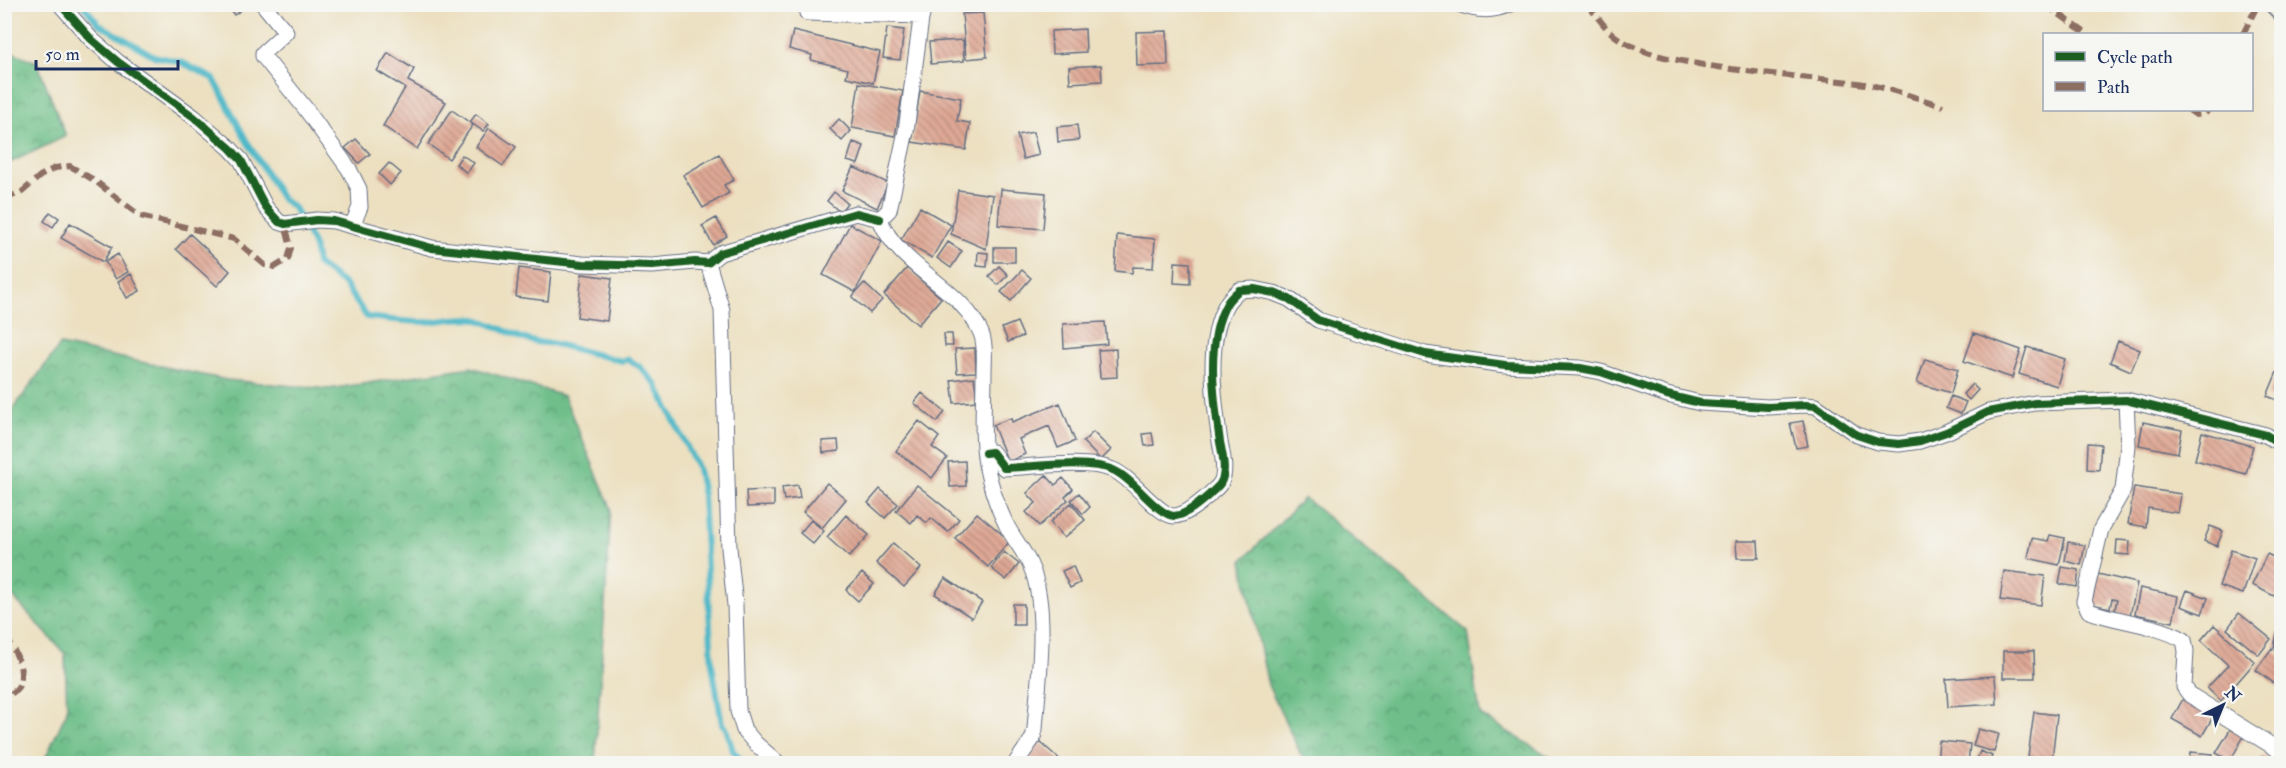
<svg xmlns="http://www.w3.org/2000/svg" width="2286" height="768" viewBox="0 0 2286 768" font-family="'IM FELL Double Pica',serif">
<defs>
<pattern id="forest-crowns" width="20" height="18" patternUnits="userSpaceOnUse" patternTransform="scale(1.5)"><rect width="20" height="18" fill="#6fbf8a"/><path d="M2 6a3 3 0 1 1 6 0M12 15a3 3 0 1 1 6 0" fill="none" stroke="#5a9c74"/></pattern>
<pattern id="building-back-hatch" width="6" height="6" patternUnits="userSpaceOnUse" patternTransform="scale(1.5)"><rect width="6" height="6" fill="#dfa894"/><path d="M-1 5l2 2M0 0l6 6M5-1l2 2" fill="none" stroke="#b4897c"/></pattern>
</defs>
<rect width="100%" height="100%" fill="#f6f6f2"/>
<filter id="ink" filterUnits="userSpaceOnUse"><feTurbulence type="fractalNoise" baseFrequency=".0167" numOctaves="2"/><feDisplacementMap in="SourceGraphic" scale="12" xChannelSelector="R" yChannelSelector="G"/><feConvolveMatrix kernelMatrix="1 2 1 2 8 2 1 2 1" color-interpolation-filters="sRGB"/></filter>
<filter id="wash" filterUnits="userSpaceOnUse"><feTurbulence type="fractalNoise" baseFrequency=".008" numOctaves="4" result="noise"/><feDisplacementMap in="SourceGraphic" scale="24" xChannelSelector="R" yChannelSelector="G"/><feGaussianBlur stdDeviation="1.35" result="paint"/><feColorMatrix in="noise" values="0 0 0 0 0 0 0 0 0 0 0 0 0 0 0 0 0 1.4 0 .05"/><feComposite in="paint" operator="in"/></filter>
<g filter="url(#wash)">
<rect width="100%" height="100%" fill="#ece0c1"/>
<!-- forest -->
<path fill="url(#forest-crowns)" stroke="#457774" stroke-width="1.5" d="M 4,49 L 37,62 L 66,136 L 5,165 Z
M 60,345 L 227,380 L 329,389 L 471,367 L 564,396 L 611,508 L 595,763 L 43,763 L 67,711 L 65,654 L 5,588 L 5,420 Z
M 1304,498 L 1468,632 L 1480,715 L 1560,763 L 1305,763 L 1268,685 L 1242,561 Z"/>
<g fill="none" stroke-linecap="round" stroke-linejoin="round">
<!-- stream -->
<path stroke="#4db8c8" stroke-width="6" d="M 82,4 L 99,24 L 154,56 L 181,62 L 214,79 L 245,138 L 282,199 L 294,208 L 314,246 L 317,264 L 344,284 L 367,317 C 386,319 405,322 424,322 C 440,322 459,316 475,319 C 501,325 523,345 551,343 L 622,361 L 628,359 L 640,367 L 656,384 L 698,469 L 703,495 L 712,664 L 722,724 L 726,728 L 733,751 L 745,764"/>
</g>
<g id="blocks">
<!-- building -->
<path fill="url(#building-back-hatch)" d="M 227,4 L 250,4 L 234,15 Z
M 765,4 L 798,4 L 798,8 L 765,10 Z
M 2271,4 L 2282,4 L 2282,19 L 2278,22 L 2266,10 Z
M 983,13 L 987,57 L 966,59 L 962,14 Z
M 887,28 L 904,30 L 900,60 L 883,58 Z
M 1085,29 L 1086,52 L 1052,54 L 1051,31 Z
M 793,31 L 880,52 L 873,83 L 846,77 L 848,69 L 811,60 L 812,55 L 789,49 Z
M 1167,31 L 1168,65 L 1137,66 L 1136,32 Z
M 963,40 L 964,61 L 931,64 L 929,42 Z
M 388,53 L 414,69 L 408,81 L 446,102 L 417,149 L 383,126 L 405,88 L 377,71 Z
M 1101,65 L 1102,81 L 1070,83 L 1069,67 Z
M 859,83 L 903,91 L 895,136 L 852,128 Z
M 920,91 L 961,98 L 957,121 L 970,123 L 966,150 L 912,142 Z
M 452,110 L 473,125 L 449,159 L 428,144 Z
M 476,114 L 489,124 L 483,131 L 470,122 Z
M 839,119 L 851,131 L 842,141 L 830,129 Z
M 1077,125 L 1079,140 L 1058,142 L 1057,127 Z
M 489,128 L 516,147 L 503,166 L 476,147 Z
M 1033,132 L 1039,155 L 1023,159 L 1017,135 Z
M 356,139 L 370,154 L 359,163 L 345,148 Z
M 853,142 L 864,146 L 858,164 L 847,161 Z
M 719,154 L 734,180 L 724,185 L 729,193 L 703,208 L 683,175 Z
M 462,155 L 474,163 L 467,173 L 456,164 Z
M 389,163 L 401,173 L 390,185 L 379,174 Z
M 853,167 L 888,183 L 877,208 L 842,191 Z
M 1001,189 L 1046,193 L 1043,229 L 998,225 Z
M 958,190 L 993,195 L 986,249 L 951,234 Z
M 834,192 L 847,203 L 840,212 L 827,201 Z
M 920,207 L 951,225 L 932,258 L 901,240 Z
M 50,212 L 59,218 L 53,227 L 44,221 Z
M 716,218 L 727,236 L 713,245 L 702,226 Z
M 70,223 L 112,247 L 103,262 L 61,238 Z
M 850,224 L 882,241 L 855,292 L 823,275 Z
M 190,234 L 230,271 L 217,286 L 176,249 Z
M 1117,235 L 1155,239 L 1153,268 L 1133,267 L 1132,273 L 1115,271 Z
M 948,242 L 962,251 L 951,268 L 937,258 Z
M 994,247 L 1015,247 L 1015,262 L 994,262 Z
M 978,252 L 988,253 L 987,267 L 977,266 Z
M 118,254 L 128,272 L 116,279 L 105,262 Z
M 1175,262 L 1190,263 L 1190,284 L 1174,283 Z
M 999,266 L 1008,275 L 998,285 L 989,276 Z
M 519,268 L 551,272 L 548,301 L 516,297 Z
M 907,268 L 941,298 L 918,325 L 884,295 Z
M 1022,270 L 1031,278 L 1011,301 L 1001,292 Z
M 131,274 L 140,291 L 127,298 L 118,281 Z
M 582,274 L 612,278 L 607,321 L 577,317 Z
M 864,283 L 882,300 L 870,313 L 852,297 Z
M 1017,322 L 1023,336 L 1008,342 L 1002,328 Z
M 1105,322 L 1107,344 L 1064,348 L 1063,324 Z
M 1974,333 L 2021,350 L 2012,378 L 1964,361 Z
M 944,334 L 952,334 L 953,346 L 945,346 Z
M 2118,341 L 2140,350 L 2131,371 L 2110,362 Z
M 2027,347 L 2065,359 L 2057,386 L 2019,374 Z
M 975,348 L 976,372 L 957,373 L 955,349 Z
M 1116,349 L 1117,377 L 1100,378 L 1098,350 Z
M 1925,359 L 1958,369 L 1951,393 L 1917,383 Z
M 2277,372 L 2282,374 L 2282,402 L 2267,396 Z
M 974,377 L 977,401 L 954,403 L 951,380 Z
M 1972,384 L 1978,390 L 1969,400 L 1963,394 Z
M 922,393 L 945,412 L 937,422 L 914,403 Z
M 1951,396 L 1966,402 L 1961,414 L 1946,408 Z
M 1060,403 L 1075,441 L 1058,448 L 1049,426 L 1019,439 L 1025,454 L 1008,462 L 993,425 L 1011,418 L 1012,422 Z
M 919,421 L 939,437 L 932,447 L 947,458 L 932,478 L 896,451 Z
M 1803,421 L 1808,446 L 1796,448 L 1790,423 Z
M 2143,422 L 2182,430 L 2178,453 L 2139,445 Z
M 1093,432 L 1111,450 L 1101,460 L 1083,442 Z
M 2202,432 L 2253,446 L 2246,474 L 2195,460 Z
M 1152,433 L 1154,445 L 1145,446 L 1143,434 Z
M 838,440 L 839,451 L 823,453 L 822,441 Z
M 2088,443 L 2101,444 L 2099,470 L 2087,469 Z
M 965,461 L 966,486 L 950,487 L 948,462 Z
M 1046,475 L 1055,485 L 1063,478 L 1073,489 L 1065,497 L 1068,500 L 1039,526 L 1026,512 L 1036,503 L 1027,493 Z
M 827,483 L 846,499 L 822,528 L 803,512 Z
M 798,485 L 800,498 L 784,500 L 782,487 Z
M 917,485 L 959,519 L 948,532 L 931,518 L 927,523 L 917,515 L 911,523 L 896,511 Z
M 2134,487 L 2181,494 L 2178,513 L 2148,508 L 2146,527 L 2128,524 Z
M 880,489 L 898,504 L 885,518 L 868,503 Z
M 774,490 L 774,506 L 747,507 L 746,491 Z
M 1079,493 L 1090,507 L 1083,514 L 1071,500 Z
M 1071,503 L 1085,520 L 1064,538 L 1050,522 Z
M 977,513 L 1010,541 L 988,567 L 955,538 Z
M 846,515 L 869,535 L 849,557 L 827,537 Z
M 811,520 L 824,531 L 813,544 L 800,533 Z
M 2210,526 L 2223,531 L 2217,546 L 2204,541 Z
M 2050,535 L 2065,538 L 2059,565 L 2028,558 L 2032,538 L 2048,541 Z
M 2117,540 L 2130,541 L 2129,555 L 2116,554 Z
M 1736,541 L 1758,541 L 1759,558 L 1737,558 Z
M 2068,542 L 2085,545 L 2081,565 L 2065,561 Z
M 893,543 L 921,568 L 904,587 L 876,563 Z
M 2231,550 L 2255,558 L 2243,594 L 2219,586 Z
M 1004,552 L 1019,564 L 1006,580 L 991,568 Z
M 2267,554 L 2282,561 L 2282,600 L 2252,585 Z
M 1073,566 L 1080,583 L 1070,588 L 1062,571 Z
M 2062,567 L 2079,570 L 2077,587 L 2059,584 Z
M 2004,571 L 2045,576 L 2041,605 L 2000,600 Z
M 862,573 L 874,584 L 858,601 L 846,590 Z
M 2098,574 L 2137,583 L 2130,616 L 2114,613 L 2117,600 L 2112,599 L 2110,608 L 2091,604 Z
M 945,578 L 982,602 L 972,618 L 935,594 Z
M 2140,588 L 2178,596 L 2173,622 L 2135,614 Z
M 2187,590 L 2208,598 L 2202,614 L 2181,606 Z
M 1013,604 L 1024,604 L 1024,625 L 1013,625 Z
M 2239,613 L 2271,639 L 2259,655 L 2227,629 Z
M 2214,625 L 2255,662 L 2221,701 L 2207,688 L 2228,665 L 2201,640 Z
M 2277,633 L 2282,634 L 2282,648 L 2274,647 Z
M 2272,648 L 2282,656 L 2282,689 L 2256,670 Z
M 2003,651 L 2034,651 L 2035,678 L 2003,678 Z
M 1995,676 L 1997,704 L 1948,707 L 1946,679 Z
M 2183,699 L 2213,717 L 2202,736 L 2172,719 Z
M 2034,712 L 2057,715 L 2052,760 L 2028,757 Z
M 2231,728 L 2244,736 L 2230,761 L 2216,753 Z
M 1978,729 L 1999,734 L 1994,752 L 1973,746 Z
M 1939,741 L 1970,744 L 1968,764 L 1937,764 Z
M 1040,742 L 1065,764 L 1029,764 L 1025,760 Z
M 1980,751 L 1992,756 L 1989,764 L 1976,762 Z
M 2190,752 L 2213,754 L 2212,764 L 2189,764 Z
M 2262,756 L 2282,761 L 2282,764 L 2260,764 Z"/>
</g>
</g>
<g filter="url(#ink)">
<use href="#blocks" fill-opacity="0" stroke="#646d81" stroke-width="1.5"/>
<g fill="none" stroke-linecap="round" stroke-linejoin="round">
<!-- minor casing -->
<g stroke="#646d81" stroke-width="17">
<path id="minor" d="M 60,4 L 91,39 L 118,62 L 194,117 L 230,148 L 241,160 L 266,208 L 279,222 L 285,224 L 317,220 L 334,221 L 432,248 L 583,264 L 652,266 L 695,262 L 708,263 L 720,253 L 856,213 L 880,219
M 263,4 L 286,32 L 263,53 L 263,56 L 305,108 L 349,169 L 359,189 L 360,207 L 352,226
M 806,4 L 807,13 L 922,16
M 1459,4 C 1477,11 1492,12 1510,4
M 880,219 C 898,268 961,286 981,333 C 986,345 984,360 984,373 C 984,403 981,434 986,464 C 990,484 997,506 1006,524 C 1013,539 1025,551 1031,567 C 1049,609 1038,683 1035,729 L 1033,738 L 1015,764
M 880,219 L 889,210 L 906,131 L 923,4
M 708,263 L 722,310 L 729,548 L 735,605 L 738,711 L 744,730 L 756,744 L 779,764
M 2126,400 L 2128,446 L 2123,490 L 2101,529 L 2084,601 L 2089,611 C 2119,622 2156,624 2184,640 L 2186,651 L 2184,687 L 2190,695 L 2282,752
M 985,453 L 992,452 L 1004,468 C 1033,467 1087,459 1113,470 C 1133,478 1157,515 1174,516 C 1185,516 1201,502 1209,495 C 1212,491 1219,487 1221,482 C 1227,471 1222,453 1220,442 C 1214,401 1205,340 1227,303 C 1230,298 1235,294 1239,290 L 1254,289 L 1274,293 L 1289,299 L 1318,320 L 1425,354 L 1505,365 L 1580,368 L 1601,372 L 1667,395 L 1700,403 L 1768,407 L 1805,405 L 1816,406 L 1857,435 L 1878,442 L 1899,444 L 1920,441 L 1946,432 L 1988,412 L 2035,403 L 2126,400 L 2266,435 L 2282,445"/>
</g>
<!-- minor -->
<use href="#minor" stroke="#fff" stroke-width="15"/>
<!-- quiet -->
<path stroke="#8d6e63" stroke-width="6" stroke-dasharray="12 6" stroke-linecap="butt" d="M 1587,4 C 1598,17 1606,31 1621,40 C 1646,55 1676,60 1704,65 C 1753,73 1801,77 1850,82 C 1881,85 1913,97 1943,106
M 2045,4 L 2087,34
M 2243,34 L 2258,4
M 2189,110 L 2196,115 L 2205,114 L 2208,110
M 4,199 L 22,192 L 40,176 L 55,168 L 70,166 L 94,180 L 140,216 L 234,239 L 265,265 L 275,267 L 288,259 L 291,248 L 285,224
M 4,635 C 14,648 27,670 18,687 C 16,690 11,694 8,697 L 4,697"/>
<!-- cycleway casing -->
<g stroke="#f6f6f2" stroke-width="11">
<path id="cycleway" d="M 60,4 L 91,39 L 118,62 L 194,117 L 230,148 L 241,160 L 266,208 L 279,222 L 285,224 L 317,220 L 334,221 L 432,248 L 583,264 L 652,266 L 695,262 L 708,263 L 720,253 L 856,213 L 880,219
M 985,453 L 992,452 L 1004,468 C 1033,467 1087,459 1113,470 C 1133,478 1157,515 1174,516 C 1185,516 1201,502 1209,495 C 1212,491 1219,487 1221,482 C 1227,471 1222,453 1220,442 C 1214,401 1205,340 1227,303 C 1230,298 1235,294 1239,290 L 1254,289 L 1274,293 L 1289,299 L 1318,320 L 1425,354 L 1505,365 L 1580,368 L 1601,372 L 1667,395 L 1700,403 L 1768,407 L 1805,405 L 1816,406 L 1857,435 L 1878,442 L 1899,444 L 1920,441 L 1946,432 L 1988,412 L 2035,403 L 2126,400 L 2266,435 L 2282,445"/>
</g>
<!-- cycleway -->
<use href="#cycleway" stroke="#1b5e20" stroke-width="8"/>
</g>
</g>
<!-- margin -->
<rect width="2286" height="768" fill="none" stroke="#f6f6f2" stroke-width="24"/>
<!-- legend -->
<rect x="2043" y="33" width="210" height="78" fill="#f6f6f2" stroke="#9ea6b7" stroke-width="1.5"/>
<rect x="2055" y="52" width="30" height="9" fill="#1b5e20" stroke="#9ea6b7" stroke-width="1.5"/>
<text x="2097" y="63" font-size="18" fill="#1b2f5e">Cycle path</text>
<rect x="2055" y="82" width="30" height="9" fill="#8d6e63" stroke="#9ea6b7" stroke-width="1.5"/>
<text x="2097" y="93" font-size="18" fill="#1b2f5e">Path</text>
<!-- north arrow -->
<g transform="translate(2223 705) rotate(43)" stroke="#f6f6f2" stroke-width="4.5" paint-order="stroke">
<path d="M0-4.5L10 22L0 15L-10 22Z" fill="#1b2f5e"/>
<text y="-9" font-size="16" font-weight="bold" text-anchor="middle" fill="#1b2f5e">N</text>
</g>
<!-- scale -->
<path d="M36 60v9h142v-9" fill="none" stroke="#1b2f5e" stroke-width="3"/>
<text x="45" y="60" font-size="18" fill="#1b2f5e" stroke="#f6f6f2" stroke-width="4.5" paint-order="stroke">50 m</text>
</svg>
